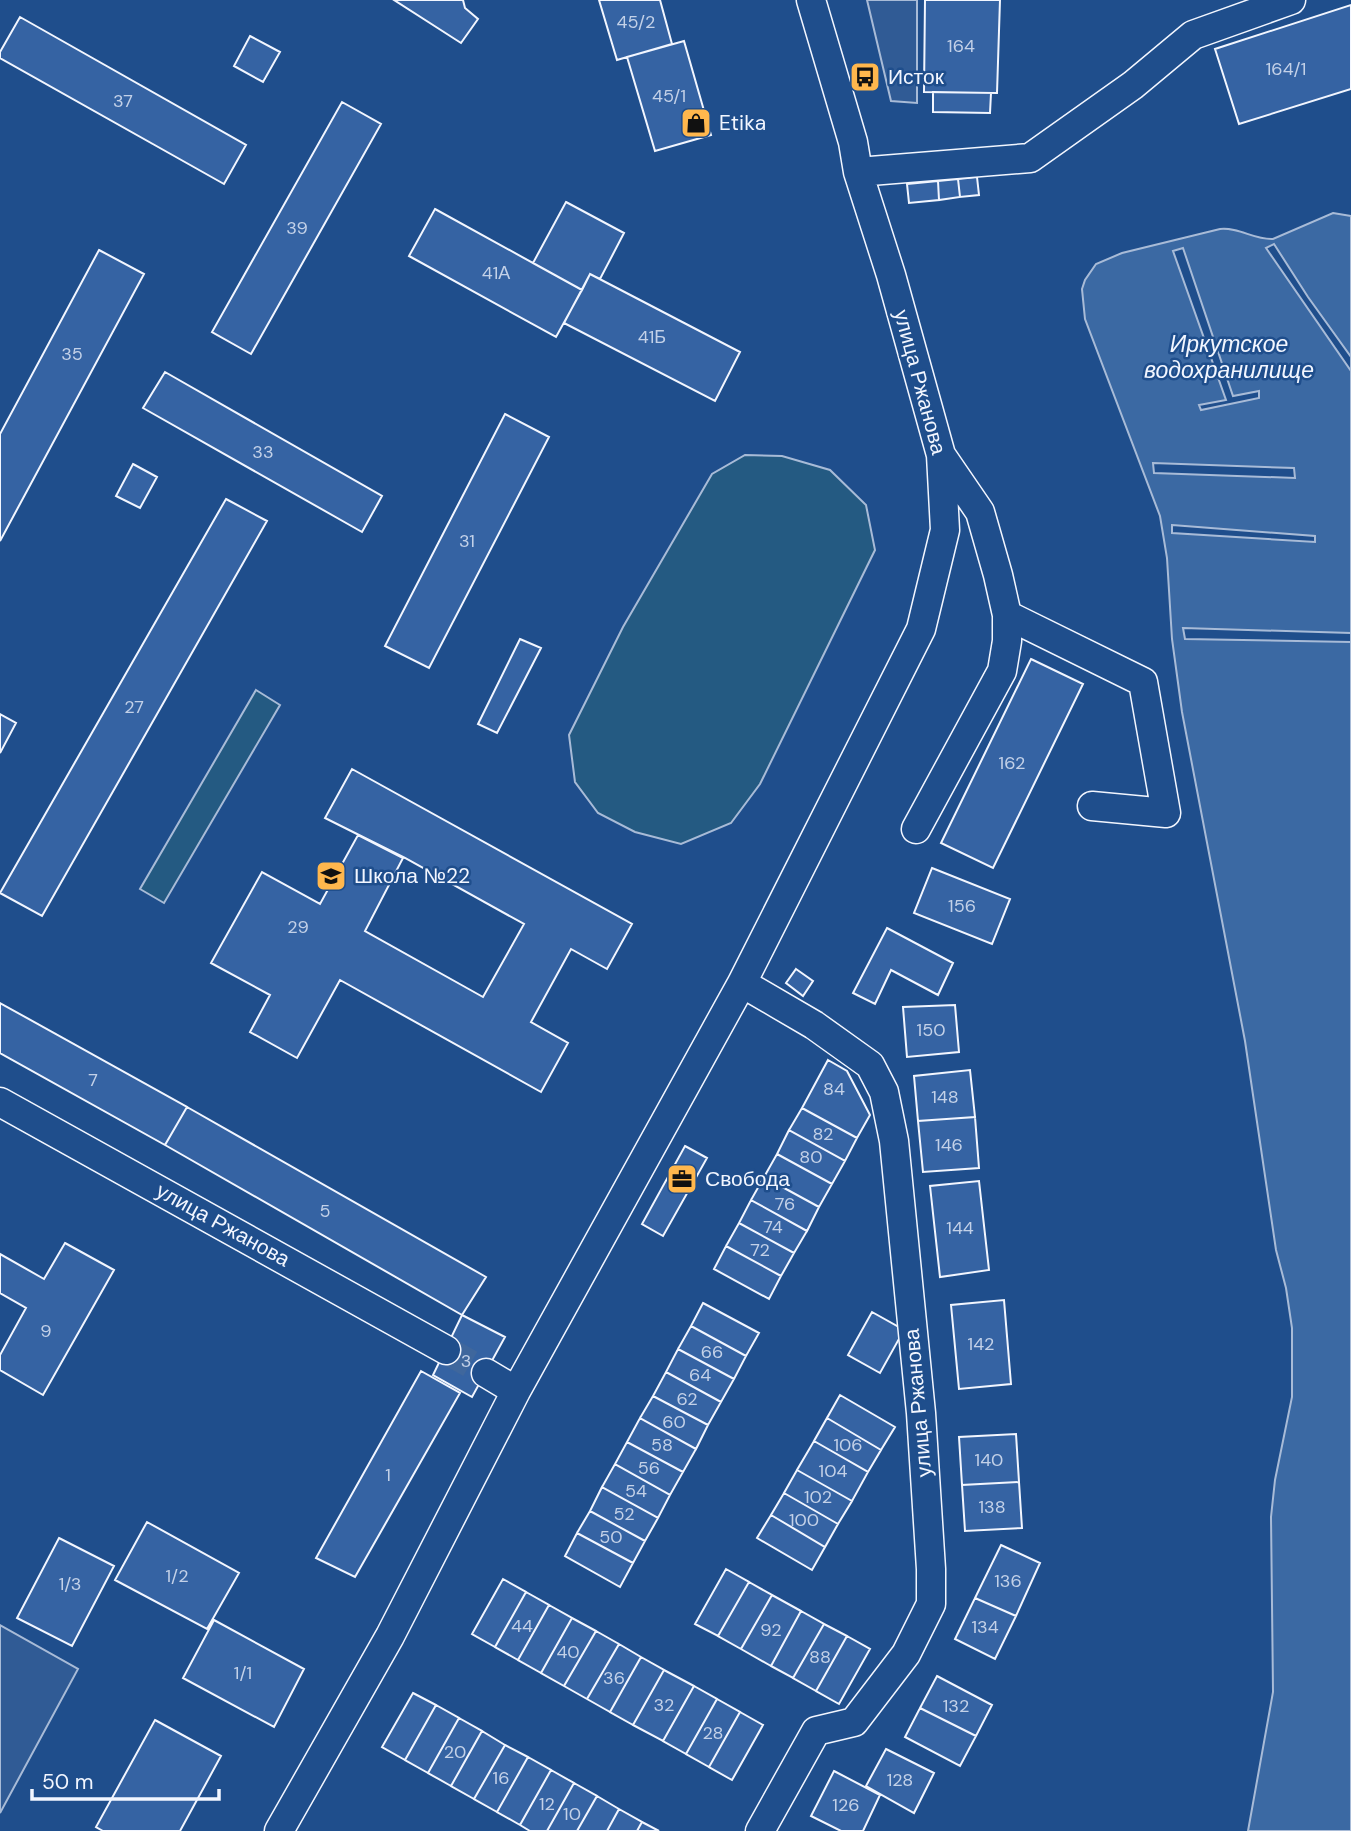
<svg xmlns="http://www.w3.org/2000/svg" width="1351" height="1831" viewBox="0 0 1351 1831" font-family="'DM Sans',sans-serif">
<rect width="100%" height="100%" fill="#1f4e8c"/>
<!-- green -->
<path fill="#245a82" stroke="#a8bbd7" stroke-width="2" d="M 745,455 L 782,456 L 830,470 L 866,505 L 875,550 L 760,784 L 731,823 L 681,844 L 635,832 L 598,813 L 575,782 L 569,735 L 623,627 L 712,474 Z
M 256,690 L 280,705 L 164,903 L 140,889 Z"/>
<!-- parking -->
<path fill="#305b95" stroke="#a8bbd7" stroke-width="2" d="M 867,0 L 917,0 L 917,103 L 891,101 Z
M 0,1625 L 78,1669 L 0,1813 Z"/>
<!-- water -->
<path fill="#3b69a3" stroke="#a8bbd7" stroke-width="2" d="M 1333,213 L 1351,216 L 1351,1831 L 1248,1831 L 1273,1692 L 1271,1517 L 1275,1480 L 1292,1397 L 1292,1328 L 1286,1288 L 1276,1250 L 1245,1041 L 1182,712 L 1172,639 L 1167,558 L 1160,516 L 1085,319 L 1082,289 L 1085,280 L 1096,264 L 1122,253 L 1220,229 C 1239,227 1254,240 1273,239 Z"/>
<!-- pier -->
<path fill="#1f4e8c" stroke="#a8bbd7" stroke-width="2" d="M 1274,244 L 1308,297 L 1351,357 L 1351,371 L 1266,248 Z
M 1183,248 L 1233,396 L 1259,391 L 1259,398 L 1201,410 L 1199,405 L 1226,400 L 1173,251 Z
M 1153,463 L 1294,468 L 1295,478 L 1154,473 Z
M 1172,525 L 1315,536 L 1315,542 L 1172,533 Z
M 1183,628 L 1351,633 L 1351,642 L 1185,639 Z"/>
<!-- building -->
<path fill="#3563a3" stroke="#f2f6ff" stroke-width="2" d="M 394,0 L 463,0 L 465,8 L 478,19 L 461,43 Z
M 599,0 L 660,0 L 672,44 L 617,60 Z
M 925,0 L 1000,0 L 997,93 L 924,92 Z
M 1351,5 L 1351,89 L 1239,124 L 1215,49 Z
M 20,17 L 246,145 L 224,184 L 0,58 L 0,52 Z
M 250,36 L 280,52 L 263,82 L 234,66 Z
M 684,41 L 711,135 L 655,151 L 627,57 Z
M 933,92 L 991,93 L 990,113 L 933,112 Z
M 342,102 L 381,124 L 251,354 L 212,332 Z
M 977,177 L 979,195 L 960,197 L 958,179 Z
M 958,179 L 960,197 L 939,200 L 938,181 Z
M 938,181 L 939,200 L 909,203 L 907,184 Z
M 566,202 L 624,233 L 600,279 L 590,274 L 582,290 L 533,263 Z
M 435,209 L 582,290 L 556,337 L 409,256 Z
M 99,250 L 144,274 L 0,541 L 0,434 Z
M 590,274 L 740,352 L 715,401 L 564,323 Z
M 165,372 L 382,496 L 362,532 L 143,408 Z
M 505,414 L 549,437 L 429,668 L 385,646 Z
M 133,464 L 157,477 L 140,508 L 116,496 Z
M 226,499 L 267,521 L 42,916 L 0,893 Z
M 520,639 L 541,648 L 497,733 L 478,724 Z
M 1031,659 L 1083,684 L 993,868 L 941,843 Z
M 0,714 L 16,723 L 0,753 Z
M 352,769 L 632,924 L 607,969 L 571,949 L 531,1022 L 568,1043 L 541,1092 L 340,980 L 297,1058 L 250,1032 L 270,995 L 211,963 L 262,872 L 320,904 L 358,835 L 403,858 L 365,931 L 483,997 L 524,924 L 405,858 L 325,818 Z
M 932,868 L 1010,899 L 992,944 L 914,913 Z
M 887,928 L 953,963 L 938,995 L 891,970 L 875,1004 L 853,993 Z
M 796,969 L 813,981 L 803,996 L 786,983 Z
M 0,1003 L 187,1107 L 165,1145 L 0,1053 Z
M 955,1005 L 959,1052 L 907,1057 L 903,1007 Z
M 828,1060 L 847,1071 L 870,1115 L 857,1138 L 802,1108 Z
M 970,1070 L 975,1117 L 918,1121 L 914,1076 Z
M 187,1107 L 486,1277 L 462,1315 L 165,1145 Z
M 802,1108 L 857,1138 L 845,1161 L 789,1130 Z
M 975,1117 L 979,1168 L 923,1172 L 918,1121 Z
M 789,1130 L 845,1161 L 832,1184 L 777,1154 Z
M 685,1146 L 707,1158 L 663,1236 L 642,1224 Z
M 777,1154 L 832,1184 L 819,1207 L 764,1177 Z
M 764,1177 L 819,1207 L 807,1231 L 751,1200 Z
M 979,1181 L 989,1270 L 940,1277 L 930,1186 Z
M 751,1200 L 807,1231 L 794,1253 L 739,1223 Z
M 739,1223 L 794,1253 L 781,1276 L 726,1246 Z
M 65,1243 L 114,1270 L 43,1395 L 0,1370 L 0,1355 L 26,1308 L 0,1293 L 0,1254 L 44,1279 Z
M 726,1246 L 781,1276 L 769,1299 L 714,1269 Z
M 1004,1300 L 1011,1384 L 959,1389 L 951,1305 Z
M 703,1303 L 759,1333 L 746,1356 L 691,1326 Z
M 872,1312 L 904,1330 L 880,1373 L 848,1355 Z
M 462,1315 L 505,1337 L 472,1397 L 433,1375 Z
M 691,1326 L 746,1356 L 734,1379 L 678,1349 Z
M 678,1349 L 734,1379 L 721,1402 L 666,1372 Z
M 421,1371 L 460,1393 L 355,1577 L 316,1558 Z
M 666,1372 L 721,1402 L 708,1425 L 653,1396 Z
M 840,1395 L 895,1427 L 881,1450 L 827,1418 Z
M 653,1396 L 708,1425 L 696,1449 L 640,1418 Z
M 640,1418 L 696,1449 L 683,1472 L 627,1442 Z
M 827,1418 L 881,1450 L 868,1472 L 814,1441 Z
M 1016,1434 L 1019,1482 L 962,1485 L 959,1437 Z
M 814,1441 L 868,1472 L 852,1501 L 797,1470 Z
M 627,1442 L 683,1472 L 670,1495 L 615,1464 Z
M 615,1464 L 670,1495 L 658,1518 L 602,1487 Z
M 797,1470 L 852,1501 L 838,1524 L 784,1493 Z
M 1019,1482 L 1022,1528 L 965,1531 L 962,1485 Z
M 602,1487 L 658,1518 L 645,1541 L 590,1511 Z
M 784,1493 L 838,1524 L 825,1547 L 771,1515 Z
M 590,1511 L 645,1541 L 633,1563 L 577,1533 Z
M 771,1515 L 825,1547 L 812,1570 L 757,1538 Z
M 147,1522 L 239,1573 L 207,1629 L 115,1580 Z
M 577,1533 L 633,1563 L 620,1587 L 565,1556 Z
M 59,1538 L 114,1566 L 72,1646 L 17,1618 Z
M 1001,1545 L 1040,1563 L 1016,1616 L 975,1598 Z
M 726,1569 L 749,1582 L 718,1636 L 695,1624 Z
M 503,1579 L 526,1592 L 495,1647 L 472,1634 Z
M 749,1582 L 772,1595 L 741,1649 L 718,1636 Z
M 526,1592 L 549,1605 L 518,1660 L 495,1647 Z
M 772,1595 L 801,1611 L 771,1666 L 741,1649 Z
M 975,1598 L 1016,1616 L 995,1659 L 955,1639 Z
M 549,1605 L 572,1618 L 541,1673 L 518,1660 Z
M 801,1611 L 824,1624 L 793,1678 L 771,1666 Z
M 572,1618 L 596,1631 L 564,1686 L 541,1673 Z
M 214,1620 L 304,1669 L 274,1727 L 183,1678 Z
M 824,1624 L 847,1636 L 816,1691 L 793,1678 Z
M 596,1631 L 619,1644 L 587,1699 L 564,1686 Z
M 847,1636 L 870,1649 L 839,1704 L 816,1691 Z
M 619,1644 L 641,1657 L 610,1712 L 587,1699 Z
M 641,1657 L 664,1670 L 633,1725 L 610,1712 Z
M 664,1670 L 694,1686 L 663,1741 L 633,1725 Z
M 937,1676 L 992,1705 L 976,1736 L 920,1708 Z
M 694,1686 L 717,1699 L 686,1754 L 663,1741 Z
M 413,1693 L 436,1705 L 405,1760 L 382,1747 Z
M 717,1699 L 740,1712 L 709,1767 L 686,1754 Z
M 436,1705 L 459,1718 L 428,1773 L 405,1760 Z
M 920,1708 L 976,1736 L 960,1766 L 905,1737 Z
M 740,1712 L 763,1725 L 732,1780 L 709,1767 Z
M 459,1718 L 482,1731 L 451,1786 L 428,1773 Z
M 155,1720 L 221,1756 L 180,1831 L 103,1831 L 96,1827 Z
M 482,1731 L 505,1745 L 474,1799 L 451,1786 Z
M 505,1745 L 528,1757 L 497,1812 L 474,1799 Z
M 886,1749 L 934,1773 L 914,1813 L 866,1786 Z
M 528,1757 L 551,1770 L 520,1825 L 497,1812 Z
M 551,1770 L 574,1783 L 547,1831 L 530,1831 L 520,1825 Z
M 834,1771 L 880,1795 L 863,1831 L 841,1831 L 811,1816 Z
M 574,1783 L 597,1796 L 577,1831 L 547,1831 Z
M 597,1796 L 619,1809 L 607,1831 L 577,1831 Z
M 619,1809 L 642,1822 L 637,1831 L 607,1831 Z
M 642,1822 L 659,1831 L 637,1831 Z"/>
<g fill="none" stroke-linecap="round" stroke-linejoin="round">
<!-- minor-tunnel -->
<path stroke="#3f679d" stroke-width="28" stroke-dasharray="28 14" stroke-linecap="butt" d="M 446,1350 L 486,1373"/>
<!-- minor casing -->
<g stroke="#f2f6ff" stroke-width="31">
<path id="minor" d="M 858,172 L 1030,158 L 1133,85 L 1193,35 L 1291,0
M 1007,615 L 1143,682 L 1166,813 L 1092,806
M 916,829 L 1002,671 L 1007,641 L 1007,615 L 998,575 L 980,512 L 941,455
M 742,983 L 814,1025 L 870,1065 L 884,1092 L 894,1141 L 921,1413 L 931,1569 L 931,1604 L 906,1654 L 854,1722 L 816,1731 L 760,1831
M 0,1102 L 446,1350
M 486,1373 L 516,1391
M 279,1831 L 390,1636 L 516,1391 L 742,983 L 921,629 L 945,530 L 941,455 L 891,275 L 858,172 L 853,142 L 811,0"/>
</g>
<!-- minor -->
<use href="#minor" stroke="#1f4e8c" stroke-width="28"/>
</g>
<!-- icons -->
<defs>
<g id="bus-square" transform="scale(1.575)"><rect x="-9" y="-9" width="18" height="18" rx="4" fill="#ffb74d" stroke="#1f4e8c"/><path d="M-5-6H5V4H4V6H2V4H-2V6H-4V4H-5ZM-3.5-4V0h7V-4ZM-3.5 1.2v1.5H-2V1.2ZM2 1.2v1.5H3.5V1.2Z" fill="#111"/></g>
<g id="shop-square" transform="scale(1.575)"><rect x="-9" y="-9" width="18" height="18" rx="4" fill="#ffb74d" stroke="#1f4e8c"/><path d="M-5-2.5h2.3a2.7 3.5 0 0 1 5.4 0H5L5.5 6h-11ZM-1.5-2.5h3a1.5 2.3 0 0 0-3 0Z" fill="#111"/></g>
<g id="school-square" transform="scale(1.575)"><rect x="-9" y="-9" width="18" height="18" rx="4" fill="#ffb74d" stroke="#1f4e8c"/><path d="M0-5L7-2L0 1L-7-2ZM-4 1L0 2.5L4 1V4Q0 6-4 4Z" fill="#111"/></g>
<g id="office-square" transform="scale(1.575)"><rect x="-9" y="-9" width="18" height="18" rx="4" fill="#ffb74d" stroke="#1f4e8c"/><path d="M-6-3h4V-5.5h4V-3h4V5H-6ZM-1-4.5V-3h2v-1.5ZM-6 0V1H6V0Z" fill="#111"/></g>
</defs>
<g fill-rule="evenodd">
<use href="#bus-square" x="865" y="77"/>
<use href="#shop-square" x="696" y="123"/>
<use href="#school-square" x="331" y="876"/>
<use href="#office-square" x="682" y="1179"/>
</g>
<g text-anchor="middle" stroke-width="5" stroke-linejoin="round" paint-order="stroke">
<!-- number labels -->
<g font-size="18" fill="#c3d1e8">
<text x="636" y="28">45/2</text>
<text x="961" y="52">164</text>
<text x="1286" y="75">164/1</text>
<text x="669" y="102">45/1</text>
<text x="123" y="107">37</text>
<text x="297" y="234">39</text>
<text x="496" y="279">41А</text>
<text x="652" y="343">41Б</text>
<text x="72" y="360">35</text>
<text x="263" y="458">33</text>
<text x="467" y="547">31</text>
<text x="134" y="713">27</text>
<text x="1012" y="769">162</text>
<text x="962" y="912">156</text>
<text x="298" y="933">29</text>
<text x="931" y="1036">150</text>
<text x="93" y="1086">7</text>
<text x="834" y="1095">84</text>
<text x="945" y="1103">148</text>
<text x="823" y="1140">82</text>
<text x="949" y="1151">146</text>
<text x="811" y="1163">80</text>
<text x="785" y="1210">76</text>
<text x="325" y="1217">5</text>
<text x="773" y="1233">74</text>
<text x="960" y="1234">144</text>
<text x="760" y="1256">72</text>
<text x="46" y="1337">9</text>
<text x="981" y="1350">142</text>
<text x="712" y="1358">66</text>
<text x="466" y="1367">3</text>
<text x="700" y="1381">64</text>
<text x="687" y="1405">62</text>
<text x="674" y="1428">60</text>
<text x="662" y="1451">58</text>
<text x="848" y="1451">106</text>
<text x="989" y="1466">140</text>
<text x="649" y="1474">56</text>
<text x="833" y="1477">104</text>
<text x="388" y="1481">1</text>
<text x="636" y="1497">54</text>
<text x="818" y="1503">102</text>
<text x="992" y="1513">138</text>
<text x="624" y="1520">52</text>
<text x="804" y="1526">100</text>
<text x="611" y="1543">50</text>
<text x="177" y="1582">1/2</text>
<text x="1008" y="1587">136</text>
<text x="70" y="1590">1/3</text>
<text x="522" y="1632">44</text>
<text x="985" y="1633">134</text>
<text x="771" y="1636">92</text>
<text x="568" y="1658">40</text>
<text x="820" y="1663">88</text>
<text x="243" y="1679">1/1</text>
<text x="614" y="1684">36</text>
<text x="664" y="1711">32</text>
<text x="956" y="1712">132</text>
<text x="713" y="1739">28</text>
<text x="455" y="1758">20</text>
<text x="501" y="1784">16</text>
<text x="900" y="1786">128</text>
<text x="547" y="1810">12</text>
<text x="846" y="1811">126</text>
<text x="572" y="1820">10</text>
</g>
<!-- poi labels -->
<g font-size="21" fill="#f2f6ff" stroke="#1f4e8c" text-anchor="start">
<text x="888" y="84">Исток</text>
<text x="719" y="130">Etika</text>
<text x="354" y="883">Школа №22</text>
<text x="705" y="1186">Свобода</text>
</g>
<!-- street labels -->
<g font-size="21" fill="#f2f6ff" stroke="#1f4e8c">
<text transform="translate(920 382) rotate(75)" y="7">улица Ржанова</text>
<text transform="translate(223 1225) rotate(29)" y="7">улица Ржанова</text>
<text transform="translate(918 1403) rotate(-95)" y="7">улица Ржанова</text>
</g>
<!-- water labels -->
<g font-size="23" font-style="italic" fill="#f2f6ff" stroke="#1f4e8c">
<text x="1229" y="352">Иркутское<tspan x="1229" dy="26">водохранилище</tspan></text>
</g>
</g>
<!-- scale -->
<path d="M32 1789v10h187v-10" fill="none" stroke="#f2f6ff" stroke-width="3.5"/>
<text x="42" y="1789" font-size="21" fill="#f2f6ff" stroke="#1f4e8c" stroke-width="5" paint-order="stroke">50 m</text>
</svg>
